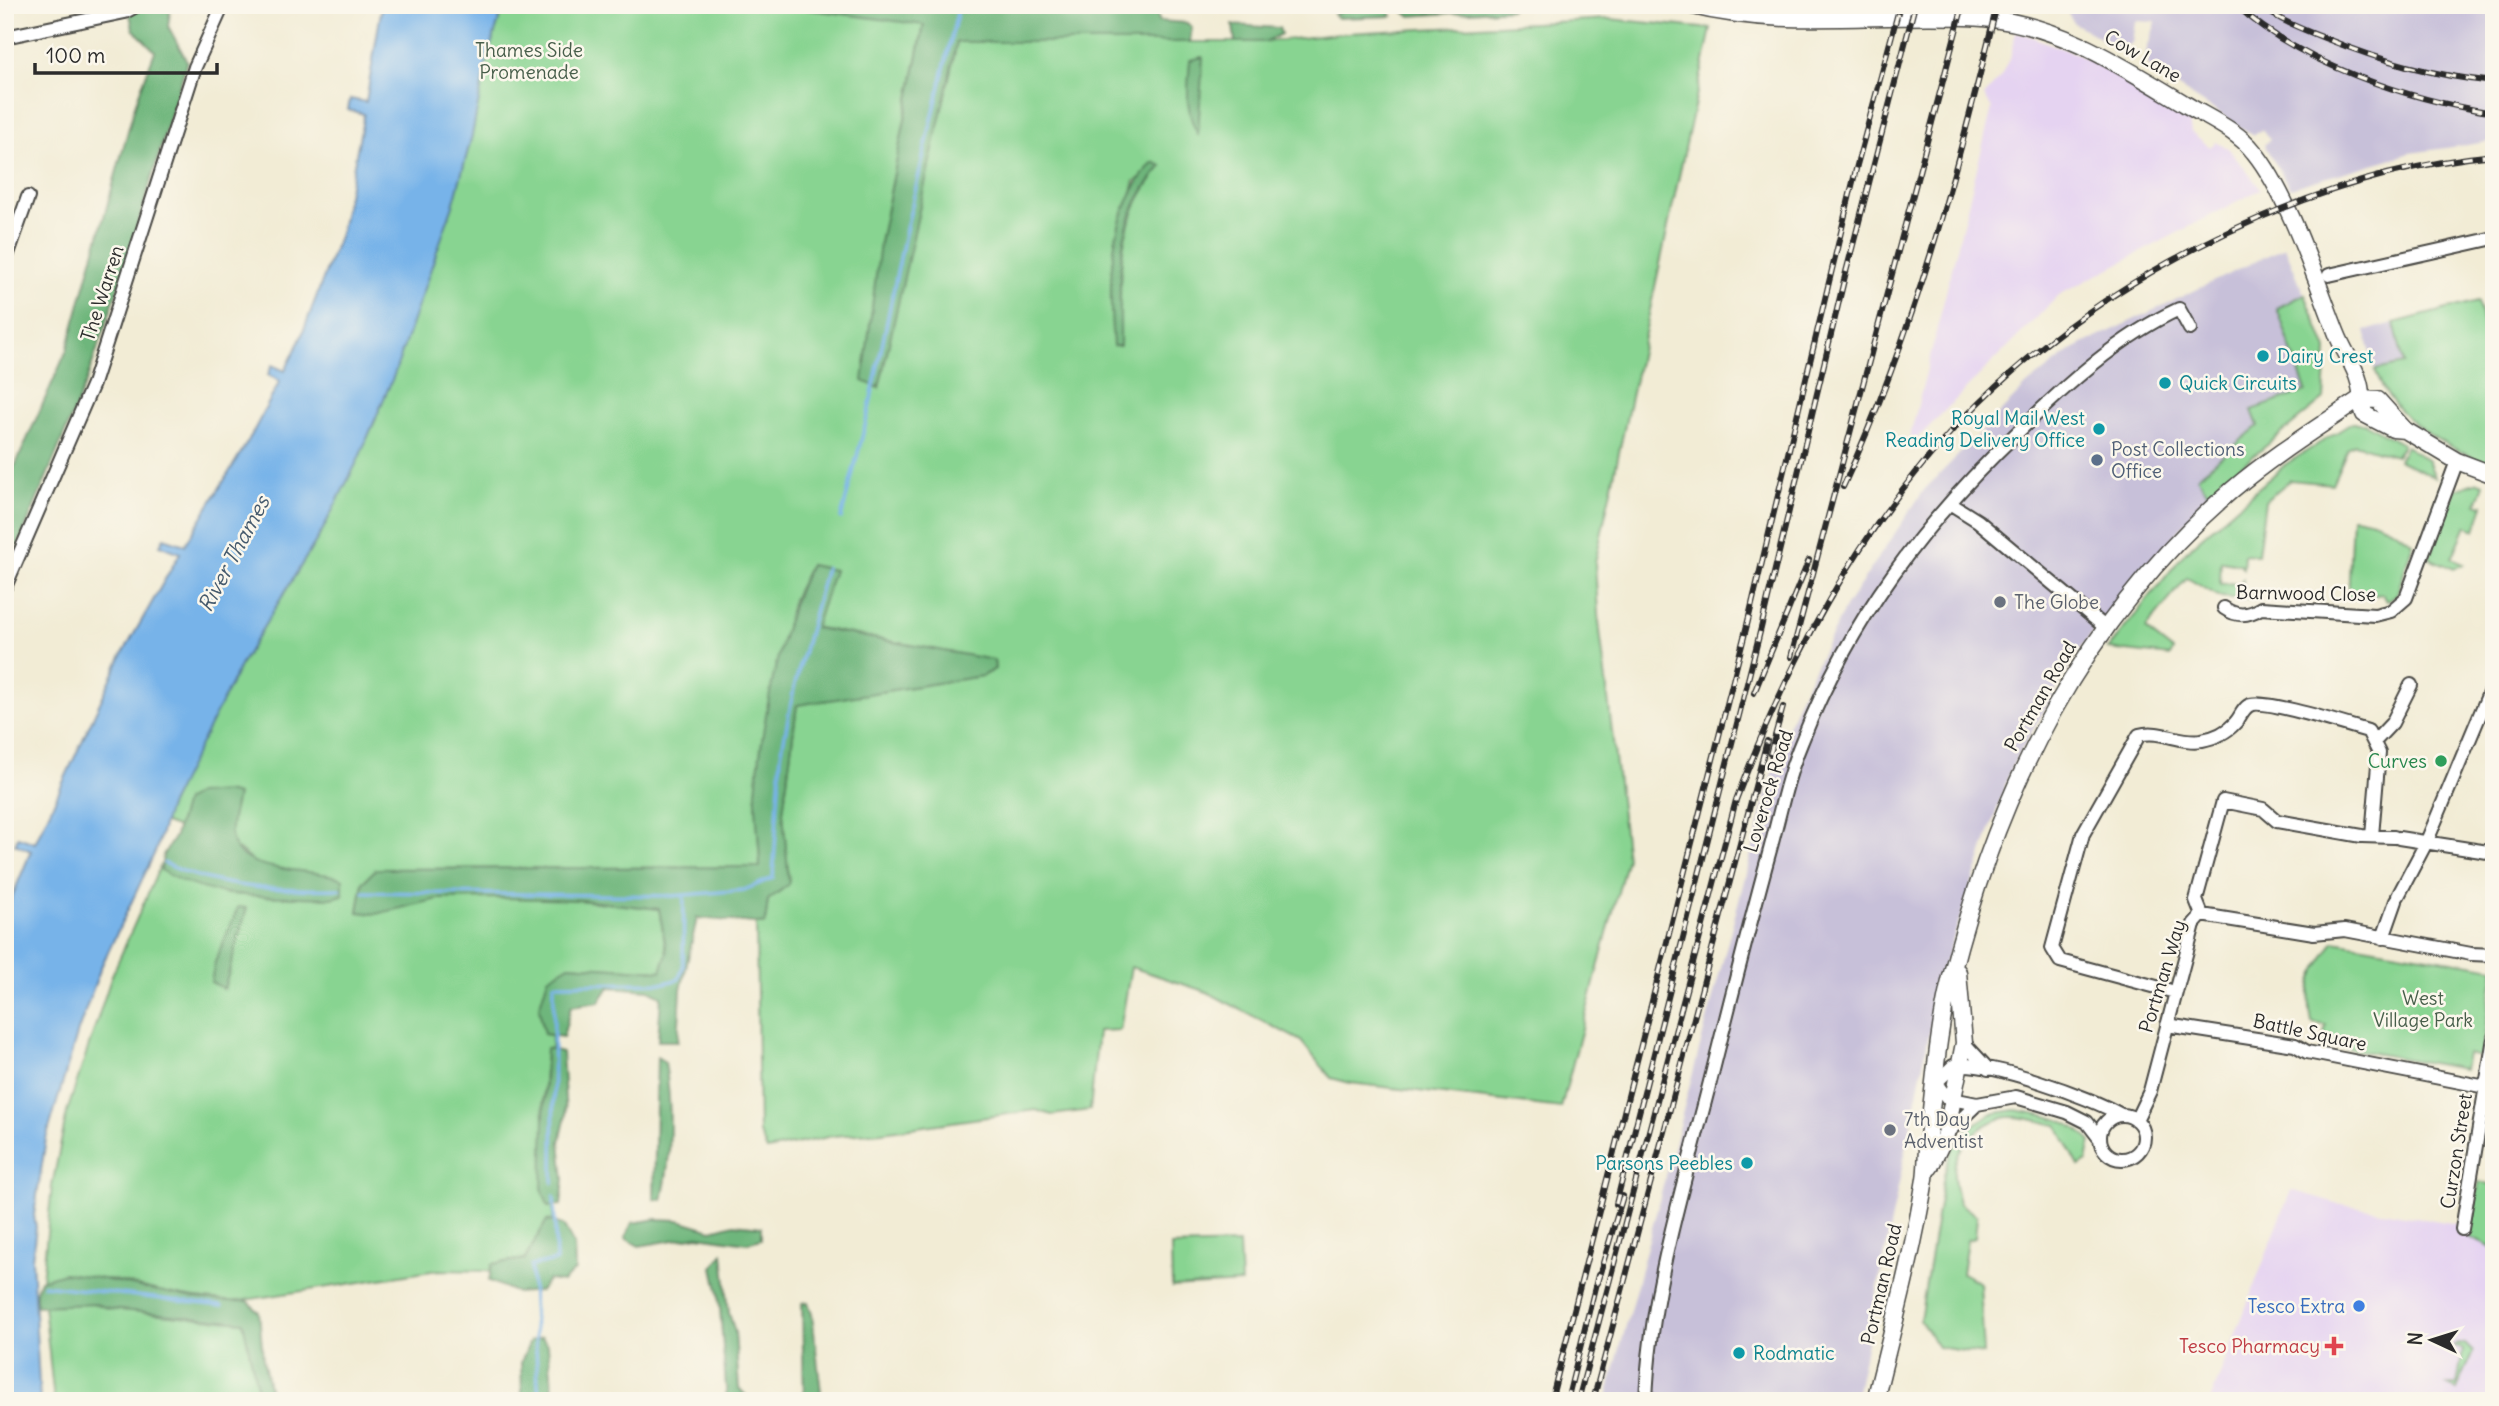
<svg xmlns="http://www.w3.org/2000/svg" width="2499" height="1406" viewBox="0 0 2499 1406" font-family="Delius,sans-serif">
<rect width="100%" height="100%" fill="#fbf7ec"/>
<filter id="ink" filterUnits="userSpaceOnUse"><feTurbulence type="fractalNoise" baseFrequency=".0143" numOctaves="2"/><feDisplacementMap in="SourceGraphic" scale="14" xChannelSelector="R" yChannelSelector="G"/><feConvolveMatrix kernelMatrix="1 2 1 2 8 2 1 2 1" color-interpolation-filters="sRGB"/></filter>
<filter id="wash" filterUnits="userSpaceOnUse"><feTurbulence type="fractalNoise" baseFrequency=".00686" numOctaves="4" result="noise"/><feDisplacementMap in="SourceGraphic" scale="28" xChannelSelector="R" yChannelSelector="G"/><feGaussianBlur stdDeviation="1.57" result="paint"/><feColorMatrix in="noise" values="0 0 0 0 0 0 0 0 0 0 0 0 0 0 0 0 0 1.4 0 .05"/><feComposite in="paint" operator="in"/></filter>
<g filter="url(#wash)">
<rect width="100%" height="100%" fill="#f2ecd5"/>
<!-- built -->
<path fill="#e5d3f1" d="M 2016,31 L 2077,54 L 2166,103 L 2189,121 L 2191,132 L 2210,147 L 2216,142 L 2228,148 L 2261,189 L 2059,295 L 1907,449 L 1992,108 L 1984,96 L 2000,78 L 2011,55 Z
M 2291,1190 L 2336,1203 L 2457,1224 L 2494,1243 L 2494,1401 L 2210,1401 Z"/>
<!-- industrial -->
<path fill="#c7c0d9" d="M 2062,5 L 2494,5 L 2494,141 L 2411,153 L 2290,188 L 2264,145 L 2270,139 L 2262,130 L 2253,135 L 2149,68 L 2146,52 L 2156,22 L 2135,21 L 2132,43 L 2119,49 L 2074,23 Z
M 2285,247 L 2327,350 L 2324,399 L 2272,438 L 2182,526 L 2081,647 L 2011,768 L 1941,975 L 1855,1401 L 1606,1401 L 1779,749 L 1799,699 L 1846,606 L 1924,490 L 2027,385 L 2073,349 Z
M 2394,323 L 2403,363 L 2375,370 L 2365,331 Z"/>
<!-- green -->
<path fill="#88d491" stroke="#5a805e" stroke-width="2" fill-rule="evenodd" d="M 504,5 L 776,5 L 924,24 L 880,243 L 879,387 L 957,42 L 1265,42 L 1346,33 L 1610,19 L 1711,29 L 1595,563 L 1598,614 L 1627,858 L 1561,1108 L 1350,1083 L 1331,1078 L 1301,1041 L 1207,992 L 1131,967 L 1120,1030 L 1098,1031 L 1090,1110 L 1052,1115 L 1036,1110 L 882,1132 L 833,1136 L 767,1150 L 759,1133 L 756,924 L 765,924 L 768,900 L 789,884 L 783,812 L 797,705 L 982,676 L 995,669 L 994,660 L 814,627 L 834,570 L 810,565 L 793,599 L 774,676 L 756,794 L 760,867 L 376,869 L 363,882 L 358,911 C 387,916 410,903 438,899 C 505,891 592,901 659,909 L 667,953 L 661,971 L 569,965 L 544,1034 L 552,1035 L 551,1049 L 546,1049 L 543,1100 L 548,1206 L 553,1206 L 553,1222 L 547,1221 L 525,1259 L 492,1264 L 490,1271 L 438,1270 L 232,1302 L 178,1296 L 111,1279 L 42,1280 L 52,1186 L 67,1112 L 112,975 L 160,866 L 161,870 L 227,894 L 331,898 L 343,895 L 278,869 L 256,864 L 239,850 L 162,822 L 201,738 L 241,664 L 322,531 L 375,421 L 454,202 L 472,135 L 488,54 ZM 1162,166 C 1113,221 1121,277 1120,345 L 1113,345 L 1112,262 L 1135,181 Z
M 2305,294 L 2327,350 L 2324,399 L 2208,493 L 2197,477 L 2258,426 L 2252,410 L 2306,391 L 2277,308 Z
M 2478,301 L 2494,378 L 2494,466 C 2447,448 2392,420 2375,370 L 2404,364 L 2394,323 Z
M 2352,423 L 2365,423 L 2402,444 L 2396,456 L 2355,444 L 2348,448 L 2332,484 L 2290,480 L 2265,501 L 2258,555 L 2244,554 L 2243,568 L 2240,564 L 2221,561 L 2220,584 L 2239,583 L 2243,579 L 2242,594 L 2256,595 L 2258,600 L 2220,597 L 2187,578 L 2145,629 L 2173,651 L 2170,656 L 2108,649 L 2188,549 L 2286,464 Z
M 2406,446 L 2428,461 L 2435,477 L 2398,460 Z
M 2478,482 L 2484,484 L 2477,503 L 2483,505 L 2475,530 L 2466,526 L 2452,558 L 2463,564 L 2454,569 L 2433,560 L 2429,556 L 2456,489 Z
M 2352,517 C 2372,518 2397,530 2413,543 L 2397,594 L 2387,601 L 2383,594 L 2348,599 Z
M 2334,941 L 2494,968 L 2481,1057 L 2467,1054 L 2464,1069 L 2322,1044 L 2326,1025 L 2312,1023 C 2304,983 2315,972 2334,941 Z
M 2015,1110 C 2045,1115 2071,1118 2091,1142 L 2087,1161 L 2079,1166 L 2057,1125 C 2042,1122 2024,1116 2008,1117 C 1987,1120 1962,1139 1956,1160 C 1951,1174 1956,1189 1959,1203 L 1977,1216 L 1975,1238 L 1967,1240 L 1962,1273 L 1980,1283 L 1984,1354 L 1938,1347 L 1920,1320 L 1944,1174 L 1953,1146 L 1964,1132 L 1990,1114 Z
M 2479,1182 L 2494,1186 L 2494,1249 L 2469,1237 Z
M 1239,1244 L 1241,1283 L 1172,1287 L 1171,1246 Z
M 96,1304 L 110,1309 L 252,1323 L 265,1401 L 54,1401 L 44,1305 Z
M 2458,1343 L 2465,1344 L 2473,1352 L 2457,1390 L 2448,1385 L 2457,1385 L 2463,1349 L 2454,1347 Z"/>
<!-- forest -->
<path fill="#6eb67b" stroke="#4c7053" stroke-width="2" d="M 128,5 L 171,5 L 168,26 L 187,61 L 122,277 L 86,382 L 5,577 L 5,480 L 16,464 L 67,350 L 136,102 L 155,51 L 133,29 Z
M 776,5 L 1191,5 L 1157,11 L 1159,21 L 1187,23 L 1192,27 L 1190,42 L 957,42 L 879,388 L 863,381 L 880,243 L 924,25 Z
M 1360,5 L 1387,5 L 1392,16 L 1338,18 L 1334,14 Z
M 1410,5 L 1512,5 L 1511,9 L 1409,16 L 1404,12 Z
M 1233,25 L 1279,28 L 1281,34 L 1265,42 L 1235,42 Z
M 1203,57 L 1198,134 C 1184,111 1188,86 1190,60 Z
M 1153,162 L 1162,166 C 1111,222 1121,275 1120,346 L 1113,346 C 1108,281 1107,213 1153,162 Z
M 810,565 L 834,570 L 815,628 L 994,660 L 995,669 L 982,676 L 797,705 L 783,812 L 789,884 L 768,900 L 765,924 L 697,918 L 681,990 L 678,1041 L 658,1041 L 661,996 L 649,990 L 609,987 L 599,1002 L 571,1006 L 563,1037 L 544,1034 L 539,1008 L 548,978 L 569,965 L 661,971 L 667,953 L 659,909 L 581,900 L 502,898 L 438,899 L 376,914 L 358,912 L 363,882 L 376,869 L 760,867 C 760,842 755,817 756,792 C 762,723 779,626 810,565 Z
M 226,792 L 237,795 C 235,807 230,821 231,833 C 232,878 315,866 343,879 L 343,895 L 331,898 C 274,895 211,903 161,870 L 163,855 L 175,836 L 185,801 L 197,794 Z
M 238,907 L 247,908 L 224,989 L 211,982 L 215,962 Z
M 546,1048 L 562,1052 L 566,1115 L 560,1142 L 564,1179 L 561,1205 L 548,1206 L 542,1188 Z
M 657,1057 L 665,1062 C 672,1106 672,1157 662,1200 L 654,1199 Z
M 657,1219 L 679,1220 L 712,1230 L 734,1224 L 761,1227 L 761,1239 L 747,1243 L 698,1236 L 639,1246 L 625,1238 L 632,1223 Z
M 547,1220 L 563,1225 L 574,1245 L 575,1270 L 563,1282 L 548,1280 L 540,1291 L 517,1293 L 489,1281 L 492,1264 L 525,1259 Z
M 723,1253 L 729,1313 L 735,1332 L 739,1388 L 751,1401 L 727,1401 L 719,1295 L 713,1267 Z
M 64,1273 C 126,1279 185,1304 248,1301 L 259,1312 L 263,1359 L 272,1401 L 260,1401 L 243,1322 L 110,1309 L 96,1304 L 36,1306 L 36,1291 L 40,1280 Z
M 808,1302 L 812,1314 L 822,1401 L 804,1401 L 802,1303 Z
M 542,1337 L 548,1346 L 554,1401 L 525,1401 L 522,1398 L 521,1362 L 530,1341 Z"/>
<!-- water -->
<path fill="#77b3e9" stroke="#516f8a" stroke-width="2" d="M 382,5 L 504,5 L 488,54 L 472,135 L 454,202 L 394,375 L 358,460 L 322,531 L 241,664 L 169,806 L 156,850 L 101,967 L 78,1031 L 46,1139 L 34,1215 L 36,1227 L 32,1259 L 40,1401 L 5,1401 L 5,914 L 31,851 L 15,844 L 18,837 L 35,843 L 121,657 L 180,553 L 160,545 L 164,538 L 185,545 L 251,436 L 280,381 L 268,375 L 272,365 L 285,371 L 300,340 L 341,231 L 364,114 L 348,110 L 350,99 L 366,102 Z"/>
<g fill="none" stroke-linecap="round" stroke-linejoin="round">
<!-- stream -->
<path stroke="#77b3e9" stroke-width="3.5" d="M 841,518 L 868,414 L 905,234 L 959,5
M 164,863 C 219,890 279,890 340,889
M 364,892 L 672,896 L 744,890 L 773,878 L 781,755 L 794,688 L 826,568
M 553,1183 L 554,984 L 665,983 L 679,979 L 683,967 L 684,895
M 43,1285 L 222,1306
M 539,1401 L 531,1266 L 556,1261 L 554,1196"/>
</g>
</g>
<g filter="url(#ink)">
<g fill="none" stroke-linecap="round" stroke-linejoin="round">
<!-- minor casing -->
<g stroke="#494844" stroke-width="16">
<path id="minor" d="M 5,37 L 125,12 L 138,5
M 5,262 L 28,197
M 2329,275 L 2494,238
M 1951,504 L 1978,521 L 2106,628
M 5,587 L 93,384 L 195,67 L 223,5
M 2224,608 C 2237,617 2248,616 2261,608 L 2375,615 L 2391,611 L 2406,598 L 2457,461
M 2375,741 L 2392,723 L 2411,685
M 2399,838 L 2494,853
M 2398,896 L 2427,841 L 2494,681
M 2202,915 L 2314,933 L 2345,930 L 2471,954 L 2494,955
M 2383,938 L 2396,901
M 2175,992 L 2060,961 L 2052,948 L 2083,834 L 2139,735 C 2161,729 2181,744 2202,740 C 2214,738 2227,732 2235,723 C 2240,718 2242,710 2248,706 C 2260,697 2350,726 2368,731 L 2379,753 L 2372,836
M 2167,1025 L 2295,1045 L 2307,1052 L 2486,1087
M 1964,1043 L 1988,1069
M 1977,1104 L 1947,1098 L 1936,1083 L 1953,1066 C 1985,1059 2093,1098 2121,1115
M2100 1137a22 22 0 1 1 44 0a22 22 0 1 1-44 0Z
M 2136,1120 L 2150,1091 L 2194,924 L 2202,915 L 2196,900 L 2223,801 L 2263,809 L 2277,821 L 2362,836 L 2394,837
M 1947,1133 L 1977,1104 L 2016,1097 L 2067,1112 L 2087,1122 L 2100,1139
M 2462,1229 L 2494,1038
M 1646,1401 C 1650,1290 1684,1185 1711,1078 C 1730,1002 1749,926 1770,850 C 1780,814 1787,776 1802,741 C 1851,618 1924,522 2018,432 C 2065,386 2118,337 2179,309 L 2190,329"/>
</g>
<!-- tertiary casing -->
<g stroke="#494844" stroke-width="19">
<path id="tertiary" d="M 1689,5 C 1786,30 1884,11 1983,18 C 2059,24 2122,66 2185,104 C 2208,118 2237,130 2254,152 C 2289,195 2316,281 2337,334 C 2343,350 2355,366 2359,382 C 2362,392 2361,403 2364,414 L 2393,429 L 2405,430
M 2360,399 L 2378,400 L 2405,430 L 2457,461 L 2494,475
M 1930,1167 L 1946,1134 L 1964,1043 L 1958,972
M 1875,1401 C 1893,1327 1913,1254 1925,1179 C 1927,1166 1926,1152 1928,1138 C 1934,1085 1938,1029 1951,977 C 1999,787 2082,620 2232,490 C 2272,456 2317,428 2360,399"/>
</g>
<!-- minor -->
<use href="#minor" stroke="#fff" stroke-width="12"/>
<!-- tertiary -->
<use href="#tertiary" stroke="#fff" stroke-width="16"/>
<!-- rail casing -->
<g stroke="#2b2b2b" stroke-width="6">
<path id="rail" d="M 2236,5 C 2300,64 2409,100 2494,113
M 2259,5 C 2278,20 2304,30 2327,39 C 2382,61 2434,76 2494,82
M 1843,487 C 1916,328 1956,174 1997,5
M 1791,657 L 1963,5
M 1754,693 L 1809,560
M 1770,754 L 1783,707
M 1616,1204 L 1761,628 L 1845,276 L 1915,5
M 1597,1283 L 1623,1196
M 1551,1401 L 1747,625 L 1857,165 L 1900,5
M 1567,1401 L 1598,1275
M 1578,1401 L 1736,800 C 1833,542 1973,352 2226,233 C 2311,193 2400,164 2494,155
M 1593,1401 L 1767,741"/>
</g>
<!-- rail -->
<use href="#rail" stroke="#fbf7ec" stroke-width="3.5" stroke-dasharray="10" stroke-linecap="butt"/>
</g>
</g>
<!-- markers -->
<g fill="#0f9aa8" stroke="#fbf7ec" stroke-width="2.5">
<circle cx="2263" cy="356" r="7"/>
<circle cx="2165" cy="383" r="7"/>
<circle cx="2099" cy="429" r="7"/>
<circle cx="1747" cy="1163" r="7"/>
<circle cx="1739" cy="1353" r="7"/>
</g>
<circle fill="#5c6f8a" stroke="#fbf7ec" stroke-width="2.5" cx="2097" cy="460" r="7"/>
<g fill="#6b7280" stroke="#fbf7ec" stroke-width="2.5">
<circle cx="2000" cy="602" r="7"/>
<circle cx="1890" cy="1130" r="7"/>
</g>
<circle fill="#2e9e5b" stroke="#fbf7ec" stroke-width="2.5" cx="2441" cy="761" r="7"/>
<circle fill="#3f7fe0" stroke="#fbf7ec" stroke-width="2.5" cx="2359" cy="1306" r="7"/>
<path fill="#e0444e" stroke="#fbf7ec" stroke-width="2.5" d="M2330.5 1335.5h7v7h7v7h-7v7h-7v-7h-7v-7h7z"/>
<g text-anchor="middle" stroke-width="5" stroke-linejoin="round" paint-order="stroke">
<!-- park labels -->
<g font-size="19" fill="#475e4a" stroke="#fbf7ec">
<text x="529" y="57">Thames Side<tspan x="529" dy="22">Promenade</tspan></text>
<text x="2423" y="1005">West<tspan x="2423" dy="22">Village Park</tspan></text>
</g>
<!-- street labels -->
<g font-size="19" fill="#2b2b2b" stroke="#fbf7ec">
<text transform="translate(2143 56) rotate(30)" y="7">Cow Lane</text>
<text transform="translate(102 293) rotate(-72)" y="7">The Warren</text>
<text transform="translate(2306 593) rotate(1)" y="7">Barnwood Close</text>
<text transform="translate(2040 696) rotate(-60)" y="7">Portman Road</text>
<text transform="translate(1768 791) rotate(-73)" y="7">Loverock Road</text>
<text transform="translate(2162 976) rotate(-73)" y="7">Portman Way</text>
<text transform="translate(2310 1032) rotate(12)" y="7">Battle Square</text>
<text transform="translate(2456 1151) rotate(-81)" y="7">Curzon Street</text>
<text transform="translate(1881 1284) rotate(-77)" y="7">Portman Road</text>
</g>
<!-- culture labels -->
<g font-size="19" fill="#0d838f" stroke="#fbf7ec" text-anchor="start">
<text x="2277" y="363">Dairy Crest</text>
<text x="2179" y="390">Quick Circuits</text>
<text x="2085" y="425" text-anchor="end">Royal Mail West<tspan x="2085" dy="22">Reading Delivery Office</tspan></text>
<text x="1733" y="1170" text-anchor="end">Parsons Peebles</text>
<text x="1753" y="1360">Rodmatic</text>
</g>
<!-- service labels -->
<g font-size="19" fill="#4e5e75" stroke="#fbf7ec" text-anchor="start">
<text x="2111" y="456">Post Collections<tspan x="2111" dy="22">Office</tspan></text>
</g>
<!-- worship labels -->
<g font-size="19" fill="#5b616d" stroke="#fbf7ec" text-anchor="start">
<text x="2014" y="609">The Globe</text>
<text x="1904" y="1126">7th Day<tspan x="1904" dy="22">Adventist</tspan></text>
</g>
<!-- leisure labels -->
<g font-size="19" fill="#27864d" stroke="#fbf7ec" text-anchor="end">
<text x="2427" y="768">Curves</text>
</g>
<!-- shop labels -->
<g font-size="19" fill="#366cbe" stroke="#fbf7ec" text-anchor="end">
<text x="2345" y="1313">Tesco Extra</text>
</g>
<!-- health labels -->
<g font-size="19" fill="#be3a42" stroke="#fbf7ec" text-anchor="end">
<text x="2320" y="1353">Tesco Pharmacy</text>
</g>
<!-- water labels -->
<g font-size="21" font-style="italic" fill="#465b6e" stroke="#fbf7ec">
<text transform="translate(234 554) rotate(-62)" y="7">River Thames</text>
</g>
</g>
<!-- margin -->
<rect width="2499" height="1406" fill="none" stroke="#fbf7ec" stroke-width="28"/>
<!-- north arrow -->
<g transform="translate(2432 1340) rotate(274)" stroke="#fbf7ec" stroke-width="5" paint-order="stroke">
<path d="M0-5L12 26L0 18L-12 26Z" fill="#2b2b2b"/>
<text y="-10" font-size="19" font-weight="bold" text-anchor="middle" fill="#2b2b2b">N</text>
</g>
<!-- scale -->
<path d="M35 63v10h182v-10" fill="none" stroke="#2b2b2b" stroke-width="3.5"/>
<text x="46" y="63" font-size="21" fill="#2b2b2b" stroke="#fbf7ec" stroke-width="5" paint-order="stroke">100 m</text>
</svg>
